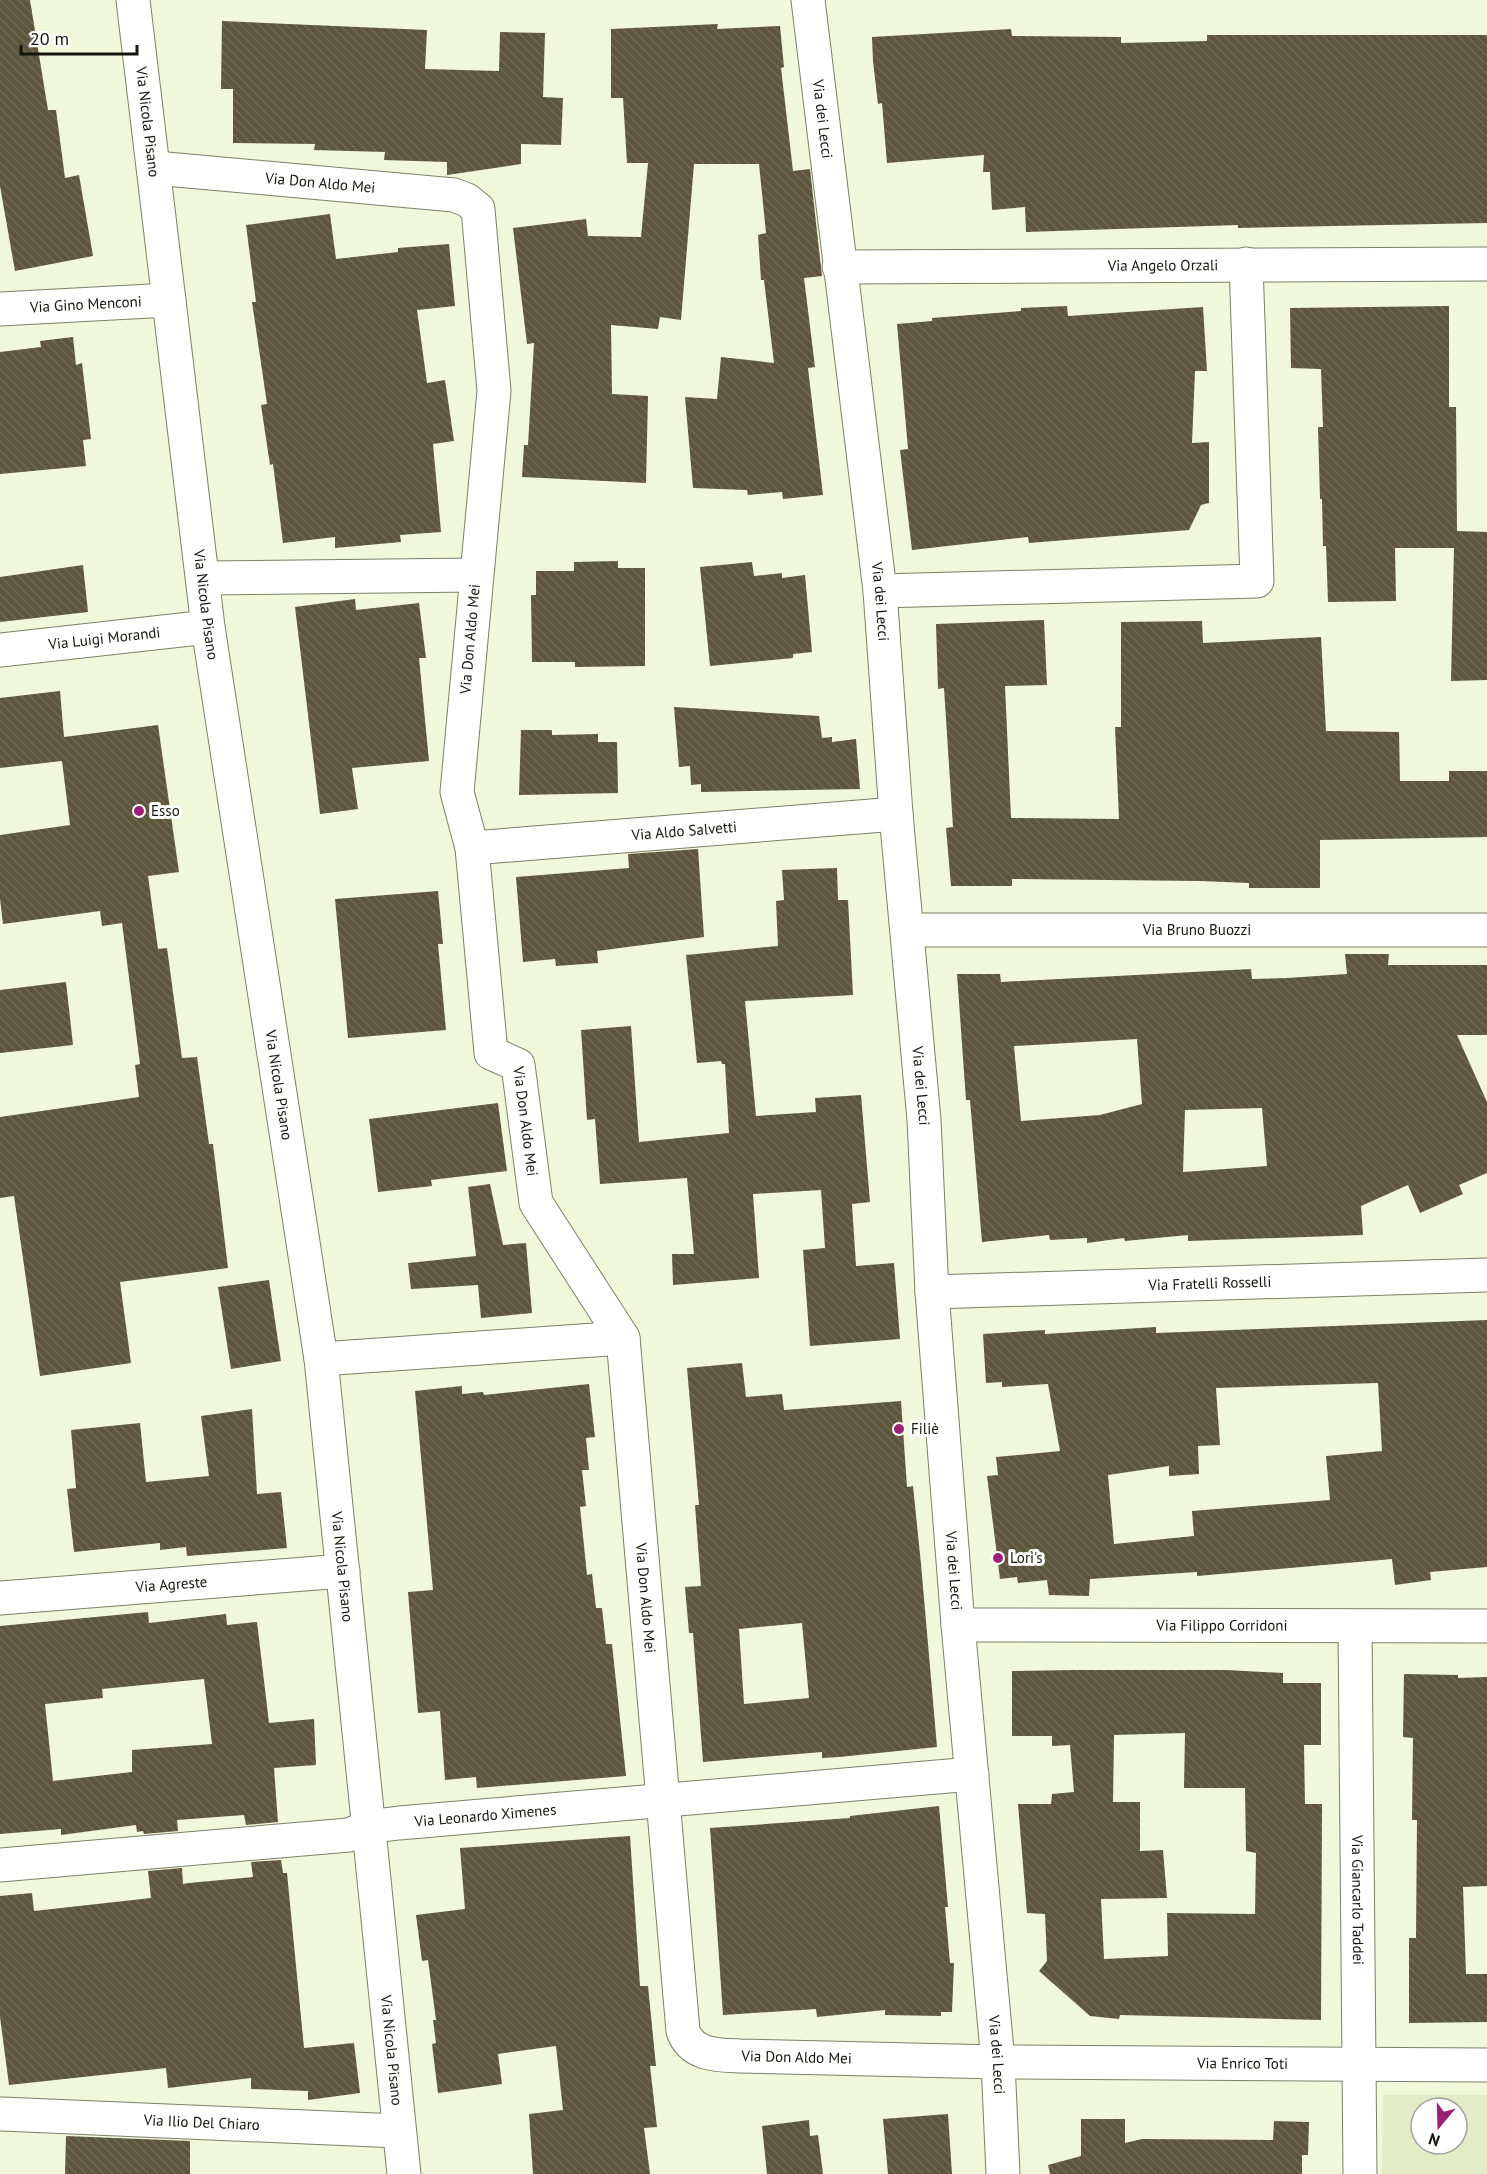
<svg xmlns="http://www.w3.org/2000/svg" width="1487" height="2174" viewBox="0 0 1487 2174" font-family="'PT Sans',sans-serif">
<defs>
<pattern id="building-back-hatch" width="6" height="6" patternUnits="userSpaceOnUse" patternTransform="scale(1.5)"><rect width="6" height="6" fill="#5e553d"/><path d="M-1 5l2 2M0 0l6 6M5-1l2 2" fill="none" stroke="#706955"/></pattern>
</defs>
<rect width="100%" height="100%" fill="#f1f7d9"/>
<!-- built -->
<path fill="#e4ebc7" fill-rule="evenodd" d="M 1383,2095 L 1487,2095 L 1487,2174 L 1382,2174 ZM 1421,2108 L 1457,2108 L 1457,2144 L 1421,2144 Z"/>
<!-- building -->
<path fill="url(#building-back-hatch)" fill-rule="evenodd" d="M 0,0 L 30,0 L 48,110 L 56,110 L 65,178 L 79,175 L 93,256 L 15,271 L 0,186 Z
M 222,21 L 427,30 L 425,69 L 499,71 L 500,32 L 545,33 L 543,97 L 563,98 L 561,145 L 521,144 L 521,164 L 447,175 L 447,162 L 384,160 L 385,152 L 314,150 L 315,144 L 233,143 L 233,89 L 221,89 Z
M 718,24 L 717,29 L 780,26 L 784,67 L 781,68 L 793,171 L 810,169 L 822,276 L 804,278 L 815,367 L 808,368 L 823,495 L 783,499 L 782,492 L 748,495 L 747,490 L 693,488 L 685,397 L 717,399 L 721,357 L 774,363 L 764,280 L 761,280 L 758,235 L 766,233 L 759,164 L 694,164 L 681,320 L 660,317 L 658,329 L 611,325 L 612,394 L 648,396 L 646,483 L 522,477 L 524,445 L 528,445 L 534,343 L 527,344 L 513,228 L 586,219 L 588,236 L 641,237 L 648,163 L 627,163 L 623,98 L 611,98 L 611,29 Z
M 1011,29 L 1012,36 L 1121,37 L 1121,43 L 1207,41 L 1207,35 L 1487,35 L 1487,223 L 1238,228 L 1238,225 L 1026,232 L 1025,207 L 992,210 L 990,172 L 983,172 L 984,155 L 887,163 L 882,103 L 878,104 L 873,61 L 872,37 Z
M 330,214 L 336,259 L 398,252 L 398,248 L 449,244 L 455,306 L 417,310 L 427,383 L 445,380 L 454,441 L 433,444 L 441,532 L 400,535 L 401,542 L 335,548 L 335,537 L 283,543 L 273,464 L 270,465 L 261,405 L 267,404 L 252,302 L 256,302 L 246,225 Z
M 1067,306 L 1068,316 L 1203,307 L 1207,371 L 1195,371 L 1192,443 L 1209,442 L 1209,503 L 1201,505 L 1189,530 L 1029,543 L 1028,537 L 912,550 L 900,450 L 908,449 L 897,324 L 932,321 L 932,318 L 1021,311 L 1021,308 Z
M 1449,306 L 1449,407 L 1456,407 L 1457,531 L 1487,532 L 1487,680 L 1451,681 L 1454,548 L 1395,548 L 1396,601 L 1328,602 L 1326,546 L 1323,546 L 1322,499 L 1320,499 L 1318,427 L 1323,427 L 1321,369 L 1291,368 L 1290,308 Z
M 73,337 L 76,365 L 82,363 L 91,439 L 83,440 L 86,466 L 0,474 L 0,352 L 41,347 L 40,341 Z
M 618,561 L 618,568 L 645,568 L 645,666 L 575,667 L 575,662 L 532,662 L 531,595 L 536,595 L 536,571 L 574,571 L 574,562 Z
M 752,562 L 754,576 L 782,573 L 782,578 L 805,575 L 812,652 L 793,654 L 793,658 L 710,666 L 700,567 Z
M 83,565 L 88,612 L 0,622 L 0,577 Z
M 355,599 L 356,610 L 419,603 L 426,658 L 419,658 L 429,761 L 352,768 L 358,809 L 320,814 L 295,607 Z
M 1044,620 L 1047,685 L 1005,686 L 1011,818 L 1119,819 L 1115,727 L 1121,727 L 1121,622 L 1202,621 L 1203,643 L 1321,637 L 1326,731 L 1399,732 L 1400,781 L 1449,781 L 1449,771 L 1487,771 L 1487,837 L 1320,840 L 1320,888 L 1249,888 L 1249,883 L 1200,881 L 1012,879 L 1012,886 L 951,886 L 946,828 L 953,827 L 944,688 L 938,689 L 936,624 Z
M 60,691 L 64,737 L 158,725 L 179,872 L 148,876 L 158,949 L 167,948 L 182,1058 L 197,1057 L 209,1144 L 213,1144 L 228,1268 L 120,1282 L 131,1363 L 40,1376 L 14,1196 L 0,1198 L 0,1117 L 139,1097 L 135,1065 L 140,1064 L 122,923 L 102,926 L 100,911 L 3,924 L 0,899 L 0,835 L 70,825 L 62,761 L 0,768 L 0,698 Z
M 674,707 L 819,716 L 822,738 L 832,737 L 832,742 L 856,739 L 860,789 L 701,792 L 701,784 L 691,785 L 690,766 L 679,767 Z
M 521,730 L 552,730 L 552,735 L 598,734 L 598,742 L 617,742 L 618,793 L 519,795 Z
M 698,849 L 704,937 L 597,951 L 598,963 L 556,966 L 555,959 L 523,962 L 516,877 L 629,868 L 628,854 Z
M 837,868 L 838,900 L 848,900 L 853,995 L 745,1001 L 756,1116 L 816,1112 L 815,1098 L 861,1095 L 870,1202 L 852,1204 L 856,1266 L 894,1263 L 900,1339 L 810,1346 L 803,1250 L 825,1248 L 821,1190 L 753,1194 L 759,1278 L 673,1285 L 672,1254 L 694,1254 L 687,1178 L 600,1184 L 595,1119 L 587,1120 L 581,1030 L 631,1026 L 639,1142 L 729,1133 L 725,1064 L 722,1064 L 721,1061 L 697,1063 L 686,955 L 778,946 L 776,901 L 784,900 L 782,870 Z
M 438,891 L 443,944 L 438,944 L 446,1030 L 348,1038 L 335,899 Z
M 1345,954 L 1389,954 L 1388,965 L 1487,965 L 1487,1035 L 1457,1035 L 1487,1102 L 1487,1173 L 1459,1185 L 1463,1194 L 1420,1213 L 1408,1185 L 1361,1206 L 1363,1235 L 1188,1241 L 1188,1235 L 1125,1241 L 1124,1238 L 1087,1243 L 1087,1238 L 1050,1240 L 1049,1235 L 982,1242 L 970,1100 L 966,1100 L 957,974 L 1000,974 L 1001,982 L 1251,969 L 1252,979 L 1287,978 L 1347,974 ZM 1137,1039 L 1142,1104 L 1100,1115 L 1021,1121 L 1014,1046 ZM 1262,1108 L 1267,1166 L 1183,1172 L 1185,1110 Z
M 66,982 L 73,1045 L 0,1053 L 0,990 Z
M 498,1103 L 507,1171 L 431,1180 L 432,1186 L 378,1192 L 369,1119 Z
M 490,1184 L 503,1245 L 526,1243 L 532,1313 L 481,1318 L 478,1285 L 411,1289 L 408,1263 L 476,1256 L 468,1187 Z
M 269,1280 L 281,1361 L 231,1369 L 218,1287 Z
M 1487,1320 L 1487,1567 L 1430,1572 L 1431,1580 L 1395,1585 L 1392,1559 L 1197,1576 L 1197,1572 L 1090,1579 L 1089,1596 L 1049,1595 L 1047,1580 L 1018,1583 L 1017,1577 L 1000,1579 L 987,1476 L 998,1475 L 996,1457 L 1060,1451 L 1048,1384 L 1002,1387 L 1002,1382 L 986,1383 L 983,1334 L 1045,1330 L 1045,1334 L 1156,1327 L 1156,1333 ZM 1378,1383 L 1382,1451 L 1326,1456 L 1330,1500 L 1192,1511 L 1194,1536 L 1114,1544 L 1108,1475 L 1169,1466 L 1169,1476 L 1199,1474 L 1198,1446 L 1220,1445 L 1216,1388 Z
M 742,1363 L 746,1397 L 782,1394 L 784,1410 L 901,1401 L 907,1487 L 913,1486 L 921,1564 L 937,1747 L 839,1757 L 822,1758 L 822,1752 L 703,1762 L 693,1633 L 689,1633 L 685,1587 L 701,1586 L 695,1505 L 699,1505 L 687,1368 ZM 802,1623 L 809,1698 L 744,1704 L 739,1629 Z
M 589,1384 L 595,1437 L 586,1438 L 589,1470 L 582,1470 L 586,1506 L 580,1507 L 587,1575 L 592,1574 L 596,1608 L 602,1608 L 606,1644 L 612,1644 L 626,1776 L 477,1788 L 476,1777 L 445,1780 L 440,1711 L 418,1713 L 408,1592 L 433,1590 L 415,1391 L 462,1386 L 462,1394 L 483,1392 L 484,1395 Z
M 252,1409 L 257,1494 L 281,1492 L 287,1548 L 187,1556 L 186,1547 L 160,1550 L 160,1543 L 74,1552 L 67,1489 L 76,1488 L 71,1430 L 140,1423 L 146,1482 L 209,1476 L 201,1416 Z
M 148,1612 L 149,1623 L 226,1614 L 227,1625 L 257,1622 L 269,1723 L 314,1719 L 316,1765 L 274,1768 L 278,1822 L 246,1825 L 244,1815 L 177,1820 L 178,1831 L 144,1834 L 143,1831 L 137,1832 L 136,1825 L 61,1835 L 61,1829 L 0,1834 L 0,1626 ZM 204,1679 L 212,1744 L 132,1750 L 132,1772 L 53,1781 L 45,1704 L 103,1698 L 102,1689 Z
M 1074,1670 L 1227,1670 L 1283,1673 L 1283,1683 L 1321,1683 L 1321,1745 L 1304,1745 L 1305,1804 L 1322,1804 L 1321,2020 L 1120,2015 L 1119,2019 L 1090,2016 L 1039,1971 L 1047,1961 L 1045,1914 L 1027,1913 L 1018,1804 L 1051,1804 L 1052,1794 L 1074,1792 L 1070,1745 L 1052,1746 L 1052,1736 L 1012,1736 L 1012,1671 ZM 1185,1733 L 1184,1788 L 1245,1788 L 1246,1851 L 1256,1853 L 1255,1914 L 1167,1913 L 1168,1956 L 1104,1959 L 1101,1899 L 1167,1898 L 1163,1850 L 1140,1851 L 1140,1802 L 1113,1802 L 1114,1735 Z
M 1404,1674 L 1458,1675 L 1458,1678 L 1487,1677 L 1487,1886 L 1463,1887 L 1466,1974 L 1487,1974 L 1487,2022 L 1409,2023 L 1409,1938 L 1416,1938 L 1417,1820 L 1412,1820 L 1413,1738 L 1403,1737 Z
M 939,1806 L 948,1907 L 945,1907 L 950,1963 L 954,1963 L 952,2012 L 941,2012 L 941,2016 L 885,2015 L 885,2010 L 817,2017 L 816,2009 L 723,2015 L 710,1828 L 850,1818 L 850,1816 Z
M 630,1836 L 640,1986 L 648,1986 L 656,2066 L 650,2066 L 657,2127 L 644,2128 L 650,2174 L 533,2174 L 529,2114 L 563,2110 L 556,2046 L 498,2054 L 502,2084 L 438,2093 L 432,2044 L 436,2043 L 433,2020 L 436,2020 L 428,1960 L 422,1961 L 416,1915 L 465,1909 L 460,1848 Z
M 281,1860 L 283,1873 L 287,1873 L 304,2048 L 354,2043 L 360,2093 L 308,2100 L 308,2091 L 251,2089 L 251,2078 L 168,2088 L 166,2068 L 9,2085 L 0,2017 L 0,1896 L 32,1893 L 34,1911 L 151,1898 L 148,1871 L 182,1868 L 183,1884 L 189,1883 L 253,1877 L 251,1862 Z
M 948,2114 L 952,2174 L 888,2174 L 883,2119 Z
M 1081,2119 L 1125,2119 L 1125,2143 L 1142,2139 L 1273,2140 L 1274,2121 L 1309,2122 L 1308,2155 L 1302,2155 L 1302,2174 L 1050,2174 L 1048,2165 L 1081,2156 Z
M 809,2120 L 810,2136 L 818,2135 L 823,2174 L 767,2174 L 762,2126 Z
M 66,2136 L 190,2141 L 190,2174 L 65,2174 Z"/>
<g fill="none" stroke-linecap="round" stroke-linejoin="round">
<!-- minor casing -->
<g stroke="#7b8066" stroke-width="35">
<g id="minor">
<path id="s1" d="M 808,0 L 880,591 L 896,814 L 924,1120 L 932,1292 L 958,1625 L 998,2062 L 1003,2174"/>
<path id="s2" d="M 155,168 L 454,195 L 467,200 L 478,209 L 494,391 L 457,792 L 472,848 L 491,1053 L 518,1065 L 536,1203 L 623,1338 L 683,2031 C 692,2056 718,2055 740,2056 L 998,2062 L 1487,2065"/>
<path id="s3" d="M 839,267 L 1487,264"/>
<path id="s4" d="M 0,309 L 169,300"/>
<path d="M 204,578 L 476,575"/>
<path d="M 880,591 L 1257,581 L 1246,264"/>
<path id="s5" d="M 0,650 L 208,627"/>
<path id="s6" d="M 472,848 L 896,814"/>
<path id="s7" d="M 907,930 L 1487,930"/>
<path id="s8" d="M 932,1292 L 1487,1275"/>
<path d="M 321,1359 L 623,1338"/>
<path id="s9" d="M 0,1598 L 343,1571"/>
<path id="s10" d="M 958,1625 L 1487,1626"/>
<path id="s11" d="M 1355,1627 L 1360,2174"/>
<path id="s12" d="M 0,1865 L 349,1835 L 367,1827 L 399,1823 L 972,1774"/>
<path id="s13" d="M 2,2114 L 399,2131"/>
</g>
</g>
<!-- tertiary casing -->
<g stroke="#7b8066" stroke-width="35">
<g id="tertiary">
<path id="s14" d="M 133,0 L 208,627 L 321,1359 L 404,2174"/>
</g>
</g>
<!-- minor -->
<use href="#minor" stroke="#fff" stroke-width="33"/>
<!-- tertiary -->
<use href="#tertiary" stroke="#fff" stroke-width="33"/>
</g>
<!-- markers -->
<g fill="#9d2076" stroke="#fff" stroke-width="2">
<circle cx="139" cy="811" r="6"/>
<circle cx="899" cy="1429" r="6"/>
<circle cx="998" cy="1558" r="6"/>
</g>
<g text-anchor="middle" stroke-width="6" stroke-linejoin="round" paint-order="stroke">
<!-- street labels -->
<g font-size="15" fill="#13150b" stroke="#fff">
<text dy="5" stroke="none"><textPath href="#s1" startOffset="120">Via dei Lecci</textPath></text>
<text dy="5" stroke="none"><textPath href="#s14" startOffset="123">Via Nicola Pisano</textPath></text>
<text dy="5" stroke="none"><textPath href="#s2" startOffset="166">Via Don Aldo Mei</textPath></text>
<text dy="5" stroke="none"><textPath href="#s3" startOffset="324">Via Angelo Orzali</textPath></text>
<text dy="5" stroke="none"><textPath href="#s4" startOffset="86">Via Gino Menconi</textPath></text>
<text dy="5" stroke="none"><textPath href="#s1" startOffset="606">Via dei Lecci</textPath></text>
<text dy="5" stroke="none"><textPath href="#s14" startOffset="609">Via Nicola Pisano</textPath></text>
<text dy="5" stroke="none"><textPath href="#s5" startOffset="105">Via Luigi Morandi</textPath></text>
<text transform="translate(470 639) rotate(-85)" y="5">Via Don Aldo Mei</text>
<text dy="5" stroke="none"><textPath href="#s6" startOffset="213">Via Aldo Salvetti</textPath></text>
<text dy="5" stroke="none"><textPath href="#s7" startOffset="290">Via Bruno Buozzi</textPath></text>
<text dy="5" stroke="none"><textPath href="#s14" startOffset="1095">Via Nicola Pisano</textPath></text>
<text dy="5" stroke="none"><textPath href="#s1" startOffset="1092">Via dei Lecci</textPath></text>
<text dy="5" stroke="none"><textPath href="#s2" startOffset="1264">Via Don Aldo Mei</textPath></text>
<text dy="5" stroke="none"><textPath href="#s8" startOffset="278">Via Fratelli Rosselli</textPath></text>
<text dy="5" stroke="none"><textPath href="#s14" startOffset="1581">Via Nicola Pisano</textPath></text>
<text dy="5" stroke="none"><textPath href="#s1" startOffset="1578">Via dei Lecci</textPath></text>
<text dy="5" stroke="none"><textPath href="#s9" startOffset="172">Via Agreste</textPath></text>
<text dy="5" stroke="none"><textPath href="#s2" startOffset="1768">Via Don Aldo Mei</textPath></text>
<text dy="5" stroke="none"><textPath href="#s10" startOffset="264">Via Filippo Corridoni</textPath></text>
<text dy="5" stroke="none"><textPath href="#s12" startOffset="489">Via Leonardo Ximenes</textPath></text>
<text dy="5" stroke="none"><textPath href="#s11" startOffset="273">Via Giancarlo Taddei</textPath></text>
<text dy="5" stroke="none"><textPath href="#s14" startOffset="2067">Via Nicola Pisano</textPath></text>
<text dy="5" stroke="none"><textPath href="#s1" startOffset="2064">Via dei Lecci</textPath></text>
<text dy="5" stroke="none"><textPath href="#s2" startOffset="2326">Via Don Aldo Mei</textPath></text>
<text dy="5" stroke="none"><textPath href="#s2" startOffset="2772">Via Enrico Toti</textPath></text>
<text dy="5" stroke="none"><textPath href="#s13" startOffset="200">Via Ilio Del Chiaro</textPath></text>
</g>
<!-- poi labels -->
<g font-size="15" fill="#13150b" stroke="#fff" text-anchor="start">
<text x="151" y="816">Esso</text>
<text x="911" y="1434">Filiè</text>
<text x="1010" y="1563">Lori's</text>
</g>
</g>
<!-- north arrow -->
<g transform="translate(1439 2126) rotate(199)"><circle r="28" fill="#ffffff" stroke="#a1a19d" stroke-width="1.5"/>
<path d="M0-4.5L10 22L0 15L-10 22Z" fill="#9d2076"/>
<text y="-9" font-size="16" font-weight="bold" text-anchor="middle" fill="#13150b">N</text>
</g>
<!-- scale -->
<path d="M21 45v9h116v-9" fill="none" stroke="#13150b" stroke-width="3"/>
<text x="30" y="45" font-size="18" fill="#13150b" stroke="#ffffff" stroke-width="4.5" paint-order="stroke">20 m</text>
</svg>
